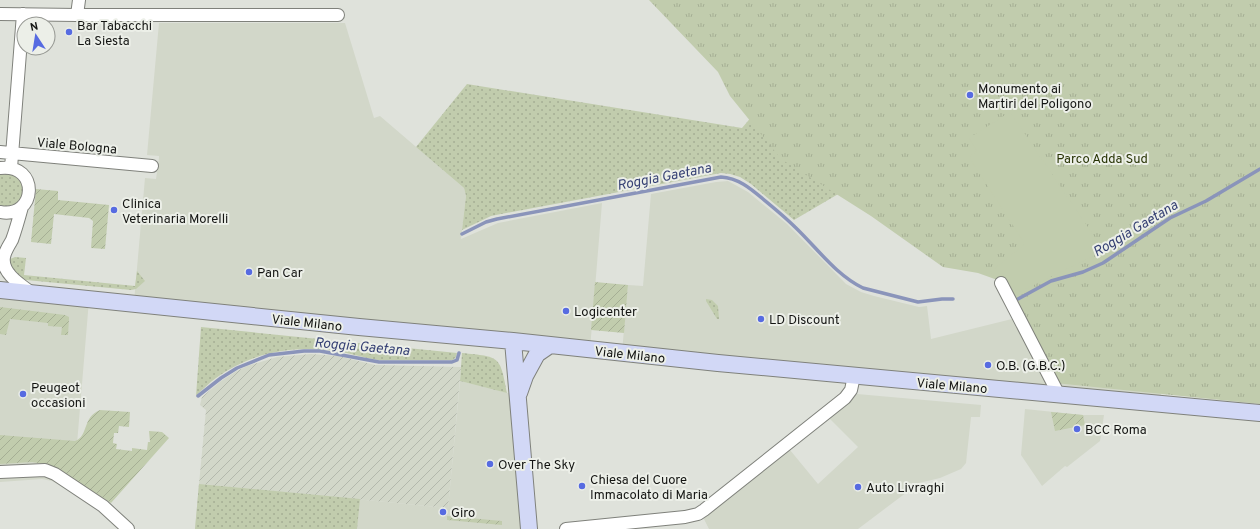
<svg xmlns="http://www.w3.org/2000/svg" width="1260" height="529" viewBox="0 0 1260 529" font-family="Overpass,sans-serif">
<defs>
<pattern id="industrial-furrows" width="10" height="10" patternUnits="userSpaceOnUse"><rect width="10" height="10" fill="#d2d7c9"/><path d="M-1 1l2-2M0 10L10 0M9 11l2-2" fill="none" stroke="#b3b8ac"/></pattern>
<pattern id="grass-dots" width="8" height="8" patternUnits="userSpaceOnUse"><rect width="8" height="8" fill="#c1ccad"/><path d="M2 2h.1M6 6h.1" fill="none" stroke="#a5ae94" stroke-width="1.8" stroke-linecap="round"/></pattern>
<pattern id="park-tufts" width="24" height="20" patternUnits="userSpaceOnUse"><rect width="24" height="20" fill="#c1ccad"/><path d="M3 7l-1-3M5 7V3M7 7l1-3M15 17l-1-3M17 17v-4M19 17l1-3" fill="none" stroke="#a5ae94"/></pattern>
<pattern id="garden-furrows" width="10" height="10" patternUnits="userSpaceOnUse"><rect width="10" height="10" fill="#c1ccad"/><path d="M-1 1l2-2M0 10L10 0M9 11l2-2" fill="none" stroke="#a5ae94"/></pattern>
</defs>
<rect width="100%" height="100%" fill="#dfe2db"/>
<!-- built -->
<path fill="#d2d7c9" d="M 159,23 L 345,23 L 374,118 L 380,116 L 464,188 L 466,196 L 461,239 L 498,223 L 602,203 L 590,349 L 134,302 L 145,178 L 156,179 L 159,158 L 159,156 L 147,155 Z
M 728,181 L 748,192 L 787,224 L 846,284 L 861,292 L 874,296 L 919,307 L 927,306 L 931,339 L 1016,318 L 1160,387 L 1161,394 L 1160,402 L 622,352 L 628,285 L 643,286 L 651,194 L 716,182 Z
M 0,291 L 89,300 L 73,492 L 52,481 L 42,479 L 0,482 Z
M 460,381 L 516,395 L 528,529 L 195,529 L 199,484 L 448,508 Z
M 857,394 L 981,405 L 980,417 L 971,417 L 966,463 L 961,469 L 940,478 L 919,483 L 858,529 L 709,529 L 703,517 L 790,450 L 818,484 L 858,447 L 828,417 Z
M 1025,409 L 1083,415 L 1104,415 L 1100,441 L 1067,467 L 1065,466 L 1042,486 L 1021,455 Z"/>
<!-- industrial -->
<path fill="url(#industrial-furrows)" d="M 311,354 L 338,356 L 375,365 L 461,367 L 448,508 L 199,484 L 206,410 L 200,405 L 202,397 L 221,381 L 235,372 L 247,366 L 277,357 Z"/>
<!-- grass -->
<path fill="url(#grass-dots)" d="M 467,84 L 742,128 L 753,115 L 840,193 L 794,220 L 751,184 L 740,177 L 730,174 L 721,173 L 501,214 L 491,216 L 462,230 L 466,196 L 464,188 L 416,147 Z
M 3,174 C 7,174 12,173 15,175 C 33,187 19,212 0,205 L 0,175 Z
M 15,257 L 26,258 L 24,275 L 135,286 L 137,271 L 145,281 L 136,289 L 131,290 L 26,280 C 18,277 9,268 10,259 Z
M 706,299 L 712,300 L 718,306 L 719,319 L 717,319 L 706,301 Z
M 201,327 L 457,353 L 456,357 L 453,360 L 378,360 C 364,358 350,353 336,351 C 293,345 252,352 216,378 C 209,383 202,390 196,396 Z
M 462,353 C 500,357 500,355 507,393 L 460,381 Z
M 199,484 L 360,499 L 357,529 L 195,529 Z"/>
<!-- park -->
<path fill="url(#park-tufts)" d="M 649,0 L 1260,0 L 1260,404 L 1055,383 L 1003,282 L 978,273 L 943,267 L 871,216 L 781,159 L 730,96 L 718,72 Z"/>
<!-- garden -->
<path fill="url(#garden-furrows)" d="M 36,189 L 58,191 L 58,200 L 109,205 L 105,249 L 91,248 L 93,221 L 89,218 L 54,214 L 51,244 L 31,242 Z
M 595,282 L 628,285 L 624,333 L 591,330 Z
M 0,307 L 65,315 L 69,317 L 69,319 L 68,335 L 61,335 L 62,327 L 48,326 L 48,323 L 10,319 L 6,335 L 0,334 Z
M 100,410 L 130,412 L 129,427 L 119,426 L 118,433 L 114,433 L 113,443 L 117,444 L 116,449 L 132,451 L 132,448 L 147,450 L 148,442 L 150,442 L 149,431 L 162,432 L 169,438 L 111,503 L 50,465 L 32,462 L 0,464 L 0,435 L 75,441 C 89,436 82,417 100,410 Z
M 1051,412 L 1083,415 L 1085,425 L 1055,431 Z
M 447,516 L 502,521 L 502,525 L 447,520 Z"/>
<!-- pitch -->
<path fill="#c1ccad" d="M 1010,112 L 1104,251 L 1013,295 L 1005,280 L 989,273 L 1025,244 L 969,157 L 977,151 L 969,138 Z"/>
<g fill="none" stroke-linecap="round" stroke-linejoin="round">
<!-- stream -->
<path stroke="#8a94ba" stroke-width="3.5" d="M 462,234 L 486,222 L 497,219 L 721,177 C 738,178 750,188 763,199 C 774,208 785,217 795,227 C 817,248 836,275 863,288 L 918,302 L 942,299 L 953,299
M 1018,299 L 1051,281 L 1083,272 L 1103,263 L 1170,218 L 1206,201 L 1260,169
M 198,396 L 221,378 L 237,368 L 269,355 L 304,351 L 320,351 L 379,362 L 452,362 L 457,360 L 459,353"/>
<!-- street casing -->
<g stroke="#7f817b" stroke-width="14">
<path id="street" d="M 0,14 L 77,15 L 79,0
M 77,15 L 338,15
M 0,152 L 152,166
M 0,168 C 40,163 37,219 0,212
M 11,168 L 23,14
M 22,207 C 19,218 16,229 12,240 C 9,245 5,251 4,257 C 1,273 21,285 32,293
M 1001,283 L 1059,395
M 0,472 L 45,470 L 55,474 L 103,506 L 128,529
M 566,529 L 685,517 L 698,514 L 704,510 L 845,398 L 851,390 L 854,376"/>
</g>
<!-- secondary casing -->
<g stroke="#7f817b" stroke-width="18">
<path id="secondary" d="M 0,290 L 359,327 L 513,341 L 718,363 L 1260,413
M 513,341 L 529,529
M 519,393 L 525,376 L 537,354 L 550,345"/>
</g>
<!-- street -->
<use href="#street" stroke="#fff" stroke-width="12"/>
<!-- secondary -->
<use href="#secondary" stroke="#d2d8f6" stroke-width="16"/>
</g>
<!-- markers -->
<g fill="#576be1" stroke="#ecefe8" stroke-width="1.5">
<circle cx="69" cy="32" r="4"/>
<circle cx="970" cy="95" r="4"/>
<circle cx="114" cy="210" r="4"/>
<circle cx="249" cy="272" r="4"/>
<circle cx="566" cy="311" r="4"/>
<circle cx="761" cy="319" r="4"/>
<circle cx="988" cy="365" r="4"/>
<circle cx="23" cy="394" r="4"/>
<circle cx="1077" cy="429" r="4"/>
<circle cx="490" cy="464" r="4"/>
<circle cx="582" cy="486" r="4"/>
<circle cx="858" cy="487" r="4"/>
<circle cx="443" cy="512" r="4"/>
</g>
<g text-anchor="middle" stroke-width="4" stroke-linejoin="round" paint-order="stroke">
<!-- poi labels -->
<g font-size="13" fill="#131412" stroke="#ecefe8" text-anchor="start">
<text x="77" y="30">Bar Tabacchi<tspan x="77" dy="15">La Siesta</tspan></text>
<text x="978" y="93">Monumento ai<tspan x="978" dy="15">Martiri del Poligono</tspan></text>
<text x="122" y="208">Clinica<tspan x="122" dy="15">Veterinaria Morelli</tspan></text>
<text x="257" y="277">Pan Car</text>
<text x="574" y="316">Logicenter</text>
<text x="769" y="324">LD Discount</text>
<text x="996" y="370">O.B. (G.B.C.)</text>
<text x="31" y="392">Peugeot<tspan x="31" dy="15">occasioni</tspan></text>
<text x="1085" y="434">BCC Roma</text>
<text x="498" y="469">Over The Sky</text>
<text x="590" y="484">Chiesa del Cuore<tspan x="590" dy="15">Immacolato di Maria</tspan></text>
<text x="866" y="492">Auto Livraghi</text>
<text x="451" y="517">Giro</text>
</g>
<!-- street labels -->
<g font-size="13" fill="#131412" stroke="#ecefe8">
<text transform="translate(77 145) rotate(5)" y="5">Viale Bologna</text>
<text transform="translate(307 322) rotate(6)" y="5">Viale Milano</text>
<text transform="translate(630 354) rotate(6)" y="5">Viale Milano</text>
<text transform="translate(952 385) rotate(5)" y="5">Viale Milano</text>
</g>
<!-- park labels -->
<g font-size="13" fill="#283405" stroke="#ecefe8">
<text x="1102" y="163">Parco Adda Sud</text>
</g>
<!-- water labels -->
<g font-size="14" font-style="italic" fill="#364174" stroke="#ecefe8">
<text transform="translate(664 176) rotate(-11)" y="5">Roggia Gaetana</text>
<text transform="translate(1135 228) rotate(-31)" y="5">Roggia Gaetana</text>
<text transform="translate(362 346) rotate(5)" y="5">Roggia Gaetana</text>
</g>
</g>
<!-- north arrow -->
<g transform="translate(36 36) rotate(348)"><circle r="19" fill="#ecefe8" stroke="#959792"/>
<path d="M0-3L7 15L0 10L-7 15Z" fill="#576be1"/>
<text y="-6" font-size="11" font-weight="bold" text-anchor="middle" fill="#131412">N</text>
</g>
</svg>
